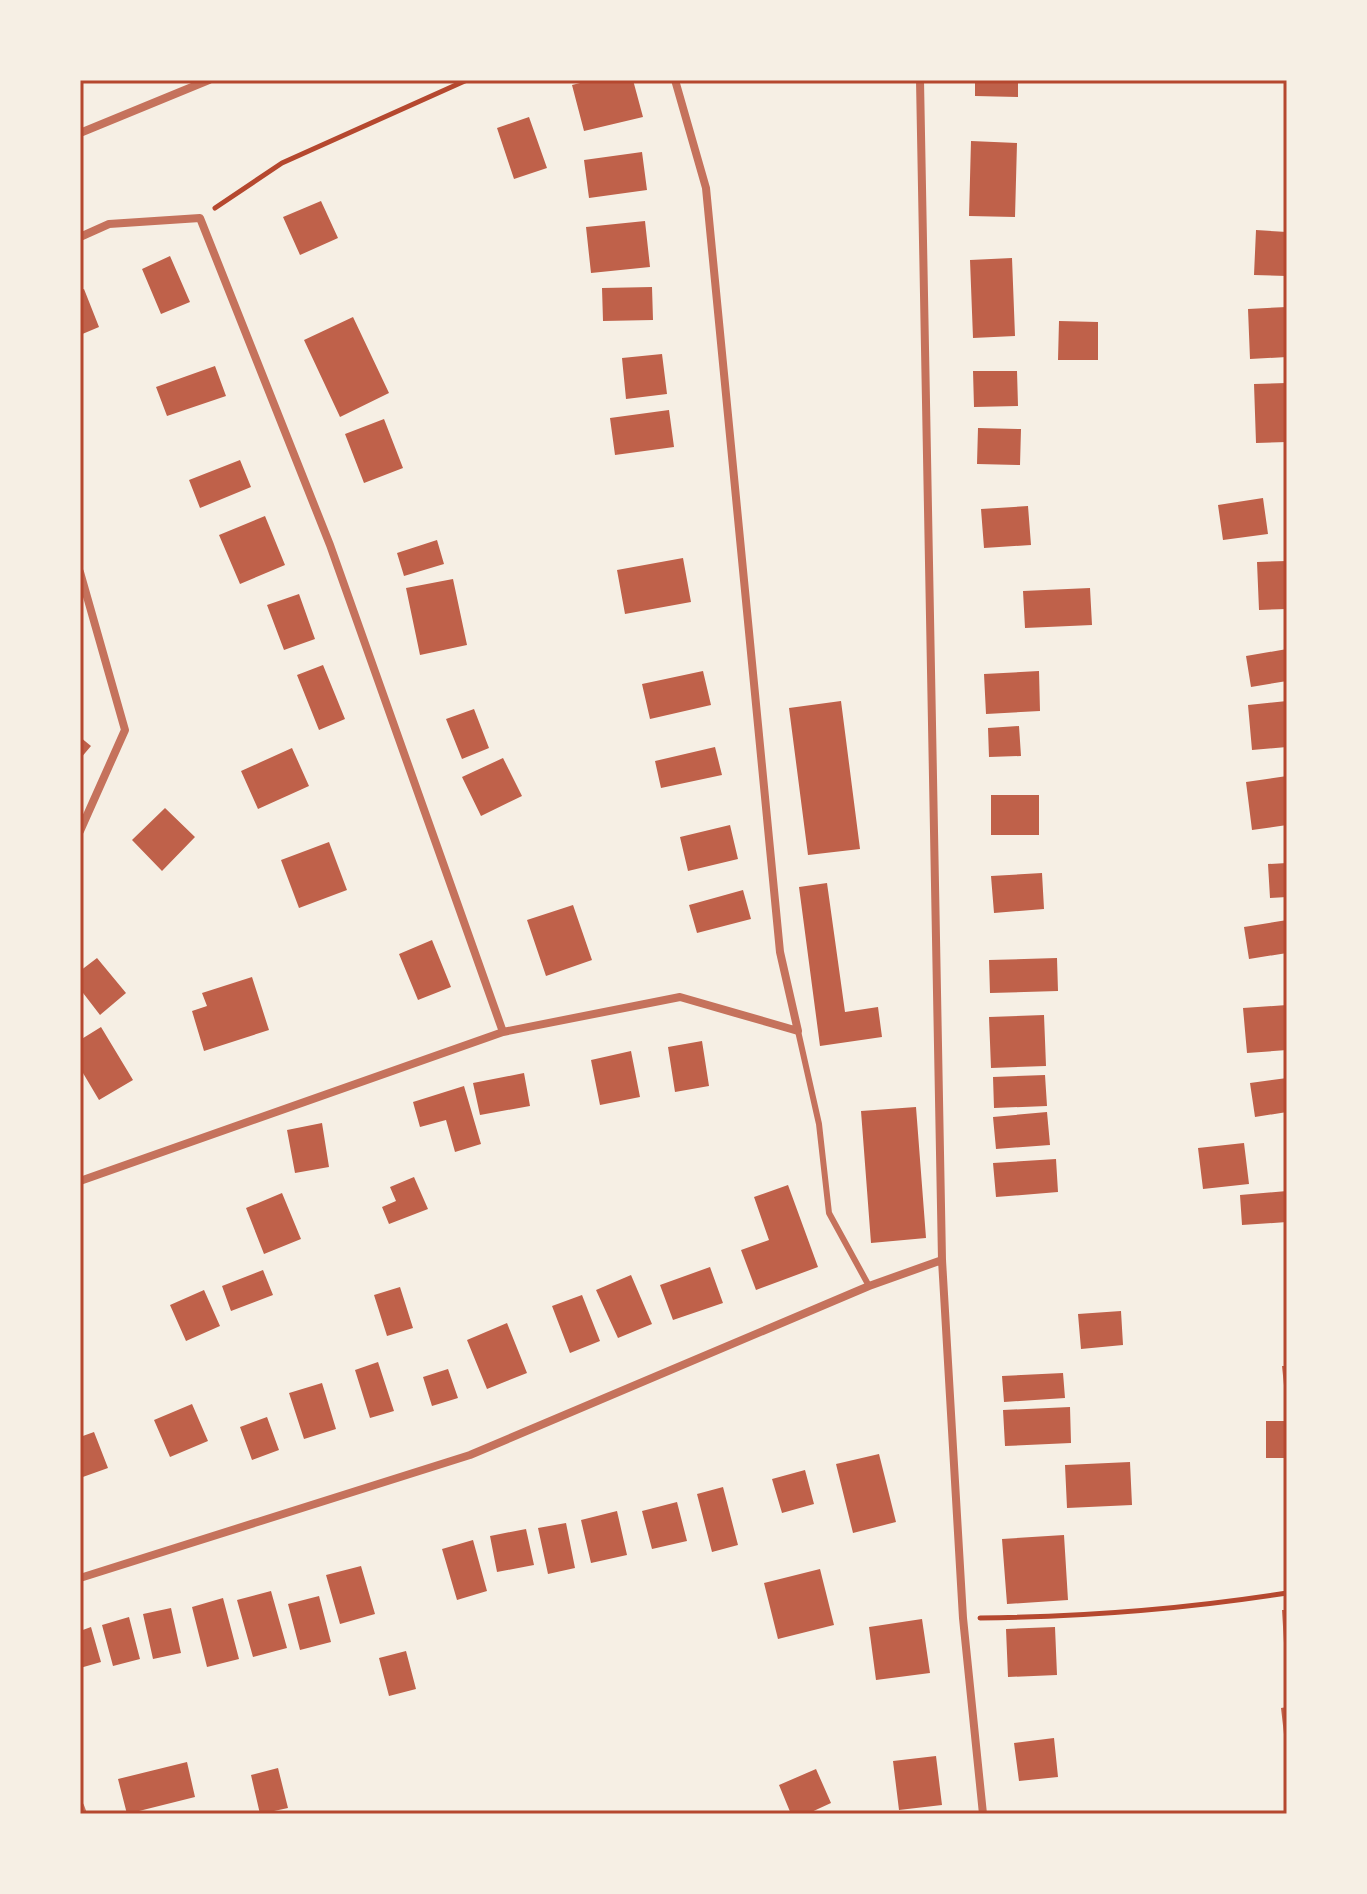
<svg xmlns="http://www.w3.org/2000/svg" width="1367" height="1894" viewBox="0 0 1367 1894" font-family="'Golos Text',sans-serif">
<rect width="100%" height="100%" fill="#f6efe4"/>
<!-- building -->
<path fill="#bf614a" d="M 592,80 L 633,80 L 643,117 L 584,131 L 572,85 Z
M 975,80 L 1018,80 L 1018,97 L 975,96 Z
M 529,117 L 547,168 L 514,179 L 497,128 Z
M 971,141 L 1017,143 L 1015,217 L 969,216 Z
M 642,152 L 647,190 L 589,198 L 584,160 Z
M 321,201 L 338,238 L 300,255 L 283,217 Z
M 645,221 L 650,267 L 591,273 L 586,227 Z
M 1256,230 L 1287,232 L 1287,276 L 1254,275 Z
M 170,256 L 190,302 L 161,314 L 142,269 Z
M 1012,258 L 1015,336 L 973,338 L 970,260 Z
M 652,287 L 653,320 L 603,321 L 602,288 Z
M 84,289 L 99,327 L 80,335 L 80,290 Z
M 1287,307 L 1287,357 L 1250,359 L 1248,309 Z
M 353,317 L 389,393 L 340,417 L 304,340 Z
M 1059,321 L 1098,322 L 1098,360 L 1058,360 Z
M 662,354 L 667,394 L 626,399 L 622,358 Z
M 215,366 L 226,396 L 167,416 L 156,387 Z
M 973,371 L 1017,371 L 1018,406 L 974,407 Z
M 1287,383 L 1287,442 L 1256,443 L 1254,384 Z
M 669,410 L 674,447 L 615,455 L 610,418 Z
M 384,419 L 403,468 L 364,483 L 345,434 Z
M 978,428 L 1021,429 L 1020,465 L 977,464 Z
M 240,460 L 251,487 L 200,508 L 189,480 Z
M 1263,498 L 1268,534 L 1223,540 L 1218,505 Z
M 1028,506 L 1031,545 L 984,548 L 981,509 Z
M 265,516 L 285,565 L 240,584 L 219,535 Z
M 437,540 L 444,564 L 404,576 L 397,553 Z
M 683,558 L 691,602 L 625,614 L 617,570 Z
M 1287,561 L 1287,609 L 1259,610 L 1257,562 Z
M 453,579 L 467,645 L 420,655 L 406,588 Z
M 1090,588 L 1092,625 L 1025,628 L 1023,591 Z
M 299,594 L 315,639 L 284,650 L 267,605 Z
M 1287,649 L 1287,681 L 1251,687 L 1246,656 Z
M 323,665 L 345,719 L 319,730 L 297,675 Z
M 703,671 L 711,705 L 650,719 L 642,684 Z
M 1039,671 L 1040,711 L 986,714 L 984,674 Z
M 841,701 L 860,849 L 808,855 L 789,708 Z
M 1287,701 L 1287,747 L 1252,750 L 1248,705 Z
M 474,709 L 489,748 L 462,759 L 446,719 Z
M 1019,726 L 1021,756 L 989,757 L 988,728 Z
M 80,737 L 91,746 L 80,759 Z
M 715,747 L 722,775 L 661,788 L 655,761 Z
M 292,748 L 309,786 L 258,809 L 241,771 Z
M 503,758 L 522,796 L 481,816 L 462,777 Z
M 1287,776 L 1287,825 L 1252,830 L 1246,782 Z
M 991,795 L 1039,795 L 1039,835 L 991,835 Z
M 165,808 L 195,837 L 162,871 L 132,840 Z
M 730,825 L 738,859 L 688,871 L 680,837 Z
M 329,842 L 347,890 L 299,908 L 281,860 Z
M 1287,863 L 1287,897 L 1270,898 L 1268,864 Z
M 1042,873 L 1044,909 L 994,913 L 991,876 Z
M 827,883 L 845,1012 L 878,1007 L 882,1037 L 820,1046 L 799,887 Z
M 743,890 L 751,919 L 697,933 L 689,905 Z
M 573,905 L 592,960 L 546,976 L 527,920 Z
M 1287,920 L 1287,953 L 1249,959 L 1244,927 Z
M 432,940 L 451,987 L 418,1000 L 399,954 Z
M 97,958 L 126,993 L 100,1015 L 80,989 L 80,971 Z
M 1057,958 L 1058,991 L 990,993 L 989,960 Z
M 252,977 L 269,1030 L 204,1051 L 192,1011 L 207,1006 L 202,993 Z
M 1287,1005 L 1287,1050 L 1247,1053 L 1243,1008 Z
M 1044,1015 L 1046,1066 L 991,1068 L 989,1017 Z
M 101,1027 L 133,1080 L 99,1100 L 80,1068 L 80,1040 Z
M 702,1041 L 709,1086 L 675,1092 L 668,1047 Z
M 631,1051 L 640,1097 L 600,1105 L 591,1060 Z
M 524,1073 L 530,1106 L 480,1115 L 473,1083 Z
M 1045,1075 L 1047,1106 L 994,1108 L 993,1077 Z
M 1287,1078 L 1287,1112 L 1255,1117 L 1250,1083 Z
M 464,1086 L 481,1144 L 455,1152 L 446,1120 L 420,1127 L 413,1102 Z
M 916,1107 L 926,1238 L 871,1243 L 861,1111 Z
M 1047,1112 L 1050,1145 L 996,1149 L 993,1117 Z
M 322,1123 L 329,1167 L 295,1173 L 287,1130 Z
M 1244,1143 L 1249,1184 L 1203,1189 L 1198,1148 Z
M 1056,1159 L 1058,1192 L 996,1197 L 993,1163 Z
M 414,1177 L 428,1209 L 389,1224 L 382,1207 L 396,1201 L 390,1187 Z
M 788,1185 L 818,1267 L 756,1290 L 741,1250 L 769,1240 L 754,1197 Z
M 1287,1191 L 1287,1222 L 1242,1225 L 1240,1195 Z
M 282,1193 L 301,1239 L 264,1254 L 246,1208 Z
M 710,1267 L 723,1303 L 673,1320 L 660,1285 Z
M 263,1270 L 273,1295 L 231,1311 L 222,1286 Z
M 631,1275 L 652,1324 L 618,1338 L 596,1290 Z
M 400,1287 L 413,1328 L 387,1336 L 374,1295 Z
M 204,1290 L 220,1326 L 186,1341 L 170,1305 Z
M 582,1295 L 600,1341 L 570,1353 L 552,1306 Z
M 1121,1311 L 1123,1345 L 1081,1349 L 1078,1314 Z
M 507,1323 L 527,1373 L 487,1389 L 467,1340 Z
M 378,1362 L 394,1411 L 370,1418 L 355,1370 Z
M 1282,1366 L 1287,1366 L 1287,1395 L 1285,1395 Z
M 448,1369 L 458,1398 L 432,1406 L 423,1377 Z
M 1063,1373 L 1065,1398 L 1004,1402 L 1002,1376 Z
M 322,1383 L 336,1429 L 304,1439 L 289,1393 Z
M 192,1404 L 208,1441 L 170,1457 L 154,1420 Z
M 1070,1407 L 1071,1443 L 1005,1446 L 1003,1410 Z
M 267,1417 L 279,1450 L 252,1460 L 240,1427 Z
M 1266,1421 L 1287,1421 L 1287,1458 L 1266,1458 Z
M 94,1432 L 108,1468 L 80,1478 L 80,1437 Z
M 879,1454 L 896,1522 L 853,1533 L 836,1464 Z
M 1130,1462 L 1132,1505 L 1067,1508 L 1065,1465 Z
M 805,1470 L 814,1504 L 782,1513 L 772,1479 Z
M 723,1487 L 738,1545 L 712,1552 L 697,1494 Z
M 677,1502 L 687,1541 L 652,1549 L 642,1511 Z
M 617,1511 L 627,1555 L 591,1563 L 581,1520 Z
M 566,1523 L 575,1568 L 548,1574 L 538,1528 Z
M 526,1529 L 534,1565 L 497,1572 L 490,1536 Z
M 1064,1535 L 1068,1600 L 1007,1604 L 1002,1539 Z
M 473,1540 L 487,1591 L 457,1600 L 442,1549 Z
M 361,1566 L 375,1614 L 340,1624 L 326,1575 Z
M 820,1569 L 834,1625 L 778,1639 L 764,1583 Z
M 271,1591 L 287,1648 L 253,1657 L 237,1600 Z
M 319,1596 L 331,1642 L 300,1650 L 288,1604 Z
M 223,1598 L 239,1659 L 207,1667 L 192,1607 Z
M 171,1608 L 181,1653 L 153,1659 L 143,1614 Z
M 1282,1610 L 1287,1610 L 1287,1643 L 1284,1643 Z
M 129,1617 L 140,1659 L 113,1666 L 102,1625 Z
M 922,1619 L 930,1673 L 876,1680 L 869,1627 Z
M 91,1627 L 101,1662 L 80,1668 L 80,1631 Z
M 1055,1627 L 1057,1675 L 1008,1677 L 1006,1629 Z
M 406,1651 L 416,1689 L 389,1696 L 379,1658 Z
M 1287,1707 L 1287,1743 L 1285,1743 L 1281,1708 Z
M 1054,1738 L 1058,1777 L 1019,1781 L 1014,1743 Z
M 936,1756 L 942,1805 L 899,1810 L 893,1761 Z
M 187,1762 L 195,1797 L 127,1814 L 118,1779 Z
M 278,1768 L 288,1808 L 260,1814 L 251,1775 Z
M 816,1769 L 831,1803 L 807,1814 L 791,1814 L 779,1785 Z"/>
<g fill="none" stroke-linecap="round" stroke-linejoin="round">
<!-- path -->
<path stroke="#b5482f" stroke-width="5" d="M 215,208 L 282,163 L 467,80
M 980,1618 C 1083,1617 1185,1609 1287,1593"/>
<!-- service -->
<path stroke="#c5725c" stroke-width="6" d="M 798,1031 L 819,1124 L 829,1213 L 869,1286"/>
<!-- minor -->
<path stroke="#c5725c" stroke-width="8" d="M 920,80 L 942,1260 L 963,1618 L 983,1814
M 80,133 L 209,80
M 80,237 L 109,224 L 200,218 L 330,545 L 503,1032
M 80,572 L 125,730 L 80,831
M 80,1181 L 503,1032 L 680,997 L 798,1031 L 780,952 L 706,188 L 675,80
M 80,1578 L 470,1455 L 869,1286 L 942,1260
M 80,1806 L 83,1814"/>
</g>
<!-- border -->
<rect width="1367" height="1894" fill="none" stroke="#f6efe4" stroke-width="164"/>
<rect x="82" y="82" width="1203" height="1730" fill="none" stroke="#b5482f" stroke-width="3"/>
</svg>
